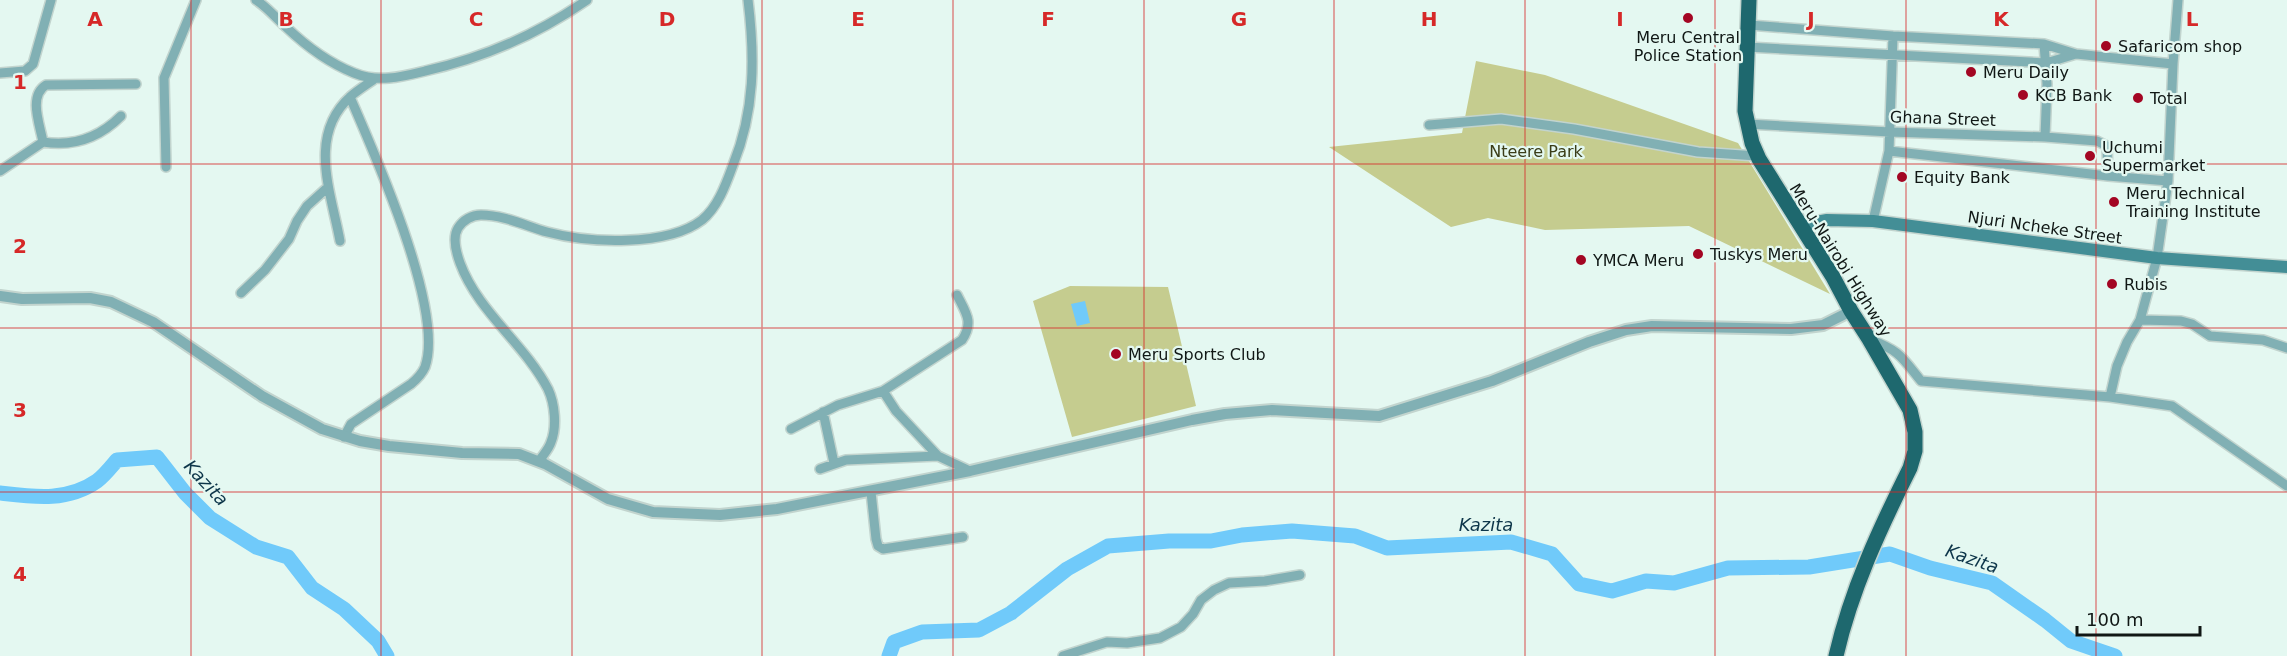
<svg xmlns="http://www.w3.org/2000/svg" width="2287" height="656" viewBox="0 0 2287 656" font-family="'DejaVu Sans',sans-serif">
<rect width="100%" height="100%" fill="#e4f8f1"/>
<!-- green -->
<path fill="#c5cc8f" d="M 1476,61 L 1545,75 L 1738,143 L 1830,294 L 1689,226 L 1545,230 L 1488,218 L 1451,227 L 1329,147 L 1462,133 Z
M 1070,286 L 1168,287 L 1196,406 L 1072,437 L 1033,301 Z"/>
<!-- water -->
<path fill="#70cafa" d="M 1085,301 L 1090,323 L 1077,326 L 1071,304 Z"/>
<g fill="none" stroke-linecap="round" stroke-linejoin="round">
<!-- river -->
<path stroke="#70cafa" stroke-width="15" d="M 0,493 C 34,497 67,502 97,481 C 104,476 111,467 117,460 L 157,457 L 185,493 L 210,518 L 256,547 L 288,557 L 312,588 L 344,609 L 378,641 L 387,656
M 889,656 L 894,642 L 922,632 L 979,630 L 1011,613 L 1067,569 L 1108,546 L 1169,541 L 1211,541 L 1242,535 L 1292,531 L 1355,536 L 1387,548 L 1511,542 L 1552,554 L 1579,584 L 1612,591 L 1646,581 L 1674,583 L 1728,568 L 1809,567 L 1890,554 L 1930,568 L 1992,583 L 2045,620 L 2071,641 L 2115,656"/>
<!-- minor casing -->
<g stroke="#c2d4ce" stroke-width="12">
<path id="minor" d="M 256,0 C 268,8 276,18 286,27 C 306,46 329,63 354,73 C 378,83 401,77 425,71 C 483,58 538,34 587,0
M 1749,25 L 1893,36 L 2044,44 L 2076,54 L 2173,64
M 2044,44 L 2047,84 L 2045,137
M 1747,47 L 2046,63 L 2076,54
M 0,73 L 25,71 L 33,64 L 51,0
M 1747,124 L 1890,132 L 2045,137 L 2097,141 L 2107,146 L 2108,176
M 1429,125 L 1501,119 L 1574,129 L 1698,152 L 1757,156
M 43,142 C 74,147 99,138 121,116
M 1889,151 L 2108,176 L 2168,181
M 166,167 L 164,78 L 196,0
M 0,171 L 43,142 C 40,125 28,96 46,85 L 136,84
M 1873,221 L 1889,151 L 1893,36
M 340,241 C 331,192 307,135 351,96 C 358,90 366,85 373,80
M 241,293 L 265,270 L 289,239 L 297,221 L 307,206 L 328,187
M 2140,320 L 2181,321 L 2192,324 L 2210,336 L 2263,340 L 2287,348
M 1869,339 C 1900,351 1901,356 1921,381 L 2110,397 L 2172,406 L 2287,486
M 883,391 L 962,340 C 974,322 966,313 957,295
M 2110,397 L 2117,366 L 2127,342 L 2140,320 L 2157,258 L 2168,181 L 2173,64 L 2178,0
M 823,412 L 834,463
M 791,429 L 838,405 L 883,391 L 896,411 L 938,456 L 970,471
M 344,437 L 351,424 L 411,384 C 417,379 422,374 425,367 C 445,310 374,153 350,97
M 539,461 C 543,455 549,449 551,442 C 557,427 555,404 548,389 C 524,343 478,312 460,263 C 456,252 452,238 458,228 C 463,220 472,215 481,215 C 504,215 526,226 547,232 C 588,243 667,247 702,220 C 718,207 726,184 733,165 C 755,111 755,57 748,0
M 820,469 L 846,460 L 938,456
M 871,492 L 876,539 L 878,546 L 883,549 L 963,537
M 1063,656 L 1107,642 L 1127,643 L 1160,638 L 1181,627 L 1193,614 L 1201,600 L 1214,590 L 1229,583 L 1265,581 L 1300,575"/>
</g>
<!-- tertiary casing -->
<g stroke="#c2d4ce" stroke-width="14">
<path id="tertiary" d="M 0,296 L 22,299 L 90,298 L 111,302 L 153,322 L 262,396 L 322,429 L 360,441 L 389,446 L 462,453 L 519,454 L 545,464 L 608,499 L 653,512 L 720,515 L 777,509 L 970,471 L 1192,420 L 1225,414 L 1272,410 L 1379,416 L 1492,381 L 1589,342 L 1626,330 L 1652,326 L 1791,329 L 1823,325 L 1851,311"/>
</g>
<!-- secondary casing -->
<g stroke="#c2d4ce" stroke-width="15">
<path id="secondary" d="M 1800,225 L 1827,220 L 1873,221 L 2157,258 L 2287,267"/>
</g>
<!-- trunk casing -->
<g stroke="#c2d4ce" stroke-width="18">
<path id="trunk" d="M 1749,0 L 1745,111 L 1752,143 L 1759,159 L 1833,277 L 1851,311 L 1869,339 L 1910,410 L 1915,432 L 1915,451 L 1910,468 C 1880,528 1851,590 1836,656"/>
</g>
<!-- minor -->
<use href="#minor" stroke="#81b0b4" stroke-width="9"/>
<!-- tertiary -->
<use href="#tertiary" stroke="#81b0b4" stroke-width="10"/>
<!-- secondary -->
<use href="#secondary" stroke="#438e96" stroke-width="12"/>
<!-- trunk -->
<use href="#trunk" stroke="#1e686e" stroke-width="15"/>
</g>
<!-- grid -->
<path fill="none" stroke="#d62828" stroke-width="1.5" stroke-opacity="0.55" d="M 191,0 L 191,656M 381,0 L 381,656M 572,0 L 572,656M 762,0 L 762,656M 953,0 L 953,656M 1144,0 L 1144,656M 1334,0 L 1334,656M 1525,0 L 1525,656M 1715,0 L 1715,656M 1906,0 L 1906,656M 2096,0 L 2096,656M 0,164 L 2287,164M 0,328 L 2287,328M 0,492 L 2287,492"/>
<!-- markers -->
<g fill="#a30623" stroke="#e4f8f1" stroke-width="2">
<circle cx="1688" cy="18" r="6"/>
<circle cx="2106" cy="46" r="6"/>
<circle cx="1971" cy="72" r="6"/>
<circle cx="2023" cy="95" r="6"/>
<circle cx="2138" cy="98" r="6"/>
<circle cx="2090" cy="156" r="6"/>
<circle cx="1902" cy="177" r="6"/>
<circle cx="2114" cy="202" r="6"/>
<circle cx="1698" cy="254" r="6"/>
<circle cx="1581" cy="260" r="6"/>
<circle cx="2112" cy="284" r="6"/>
<circle cx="1116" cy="354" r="6"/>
</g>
<g text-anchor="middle" stroke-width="4.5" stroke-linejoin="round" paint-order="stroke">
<!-- poi labels -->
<g font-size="16" fill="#101715" stroke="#e4f8f1" text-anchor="start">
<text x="1688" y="43" text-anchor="middle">Meru Central<tspan x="1688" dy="18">Police Station</tspan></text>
<text x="2118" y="52">Safaricom shop</text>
<text x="1983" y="78">Meru Daily</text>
<text x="2035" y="101">KCB Bank</text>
<text x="2150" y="104">Total</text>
<text x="2102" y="153">Uchumi<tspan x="2102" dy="18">Supermarket</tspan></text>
<text x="1914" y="183">Equity Bank</text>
<text x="2126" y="199">Meru Technical<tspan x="2126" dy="18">Training Institute</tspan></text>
<text x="1710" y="260">Tuskys Meru</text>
<text x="1593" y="266">YMCA Meru</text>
<text x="2124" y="290">Rubis</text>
<text x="1128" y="360">Meru Sports Club</text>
</g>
<!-- street labels -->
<g font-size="16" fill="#101715" stroke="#e4f8f1">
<text transform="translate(1943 118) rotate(2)" y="6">Ghana Street</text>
<text transform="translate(2045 227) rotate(8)" y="6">Njuri Ncheke Street</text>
<text transform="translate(1841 260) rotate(58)" y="6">Meru-Nairobi Highway</text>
</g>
<!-- park labels -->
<g font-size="16" fill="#3a3d18" stroke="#e4f8f1">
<text x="1536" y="157">Nteere Park</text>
</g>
<!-- water labels -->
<g font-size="18" font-style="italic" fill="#0e364a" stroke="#e4f8f1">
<text transform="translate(206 483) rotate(47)" y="6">Kazita</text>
<text x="1486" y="531">Kazita</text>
<text transform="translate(1972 559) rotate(19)" y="6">Kazita</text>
</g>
</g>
<g font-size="20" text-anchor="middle" font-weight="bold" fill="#d62828" stroke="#e4f8f1" stroke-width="4.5" stroke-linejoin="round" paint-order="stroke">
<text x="95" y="26">A</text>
<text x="286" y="26">B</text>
<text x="476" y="26">C</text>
<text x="667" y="26">D</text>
<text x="858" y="26">E</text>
<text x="1048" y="26">F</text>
<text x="1239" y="26">G</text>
<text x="1429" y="26">H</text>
<text x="1620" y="26">I</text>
<text x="1811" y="26">J</text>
<text x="2001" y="26">K</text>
<text x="2192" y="26">L</text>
<text x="20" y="89">1</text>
<text x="20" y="253">2</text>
<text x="20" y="417">3</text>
<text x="20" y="581">4</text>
</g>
<!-- scale -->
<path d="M2077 626v9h123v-9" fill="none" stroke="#101715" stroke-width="3"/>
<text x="2086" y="626" font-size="18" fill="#101715" stroke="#e4f8f1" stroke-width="4.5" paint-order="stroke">100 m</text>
</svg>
